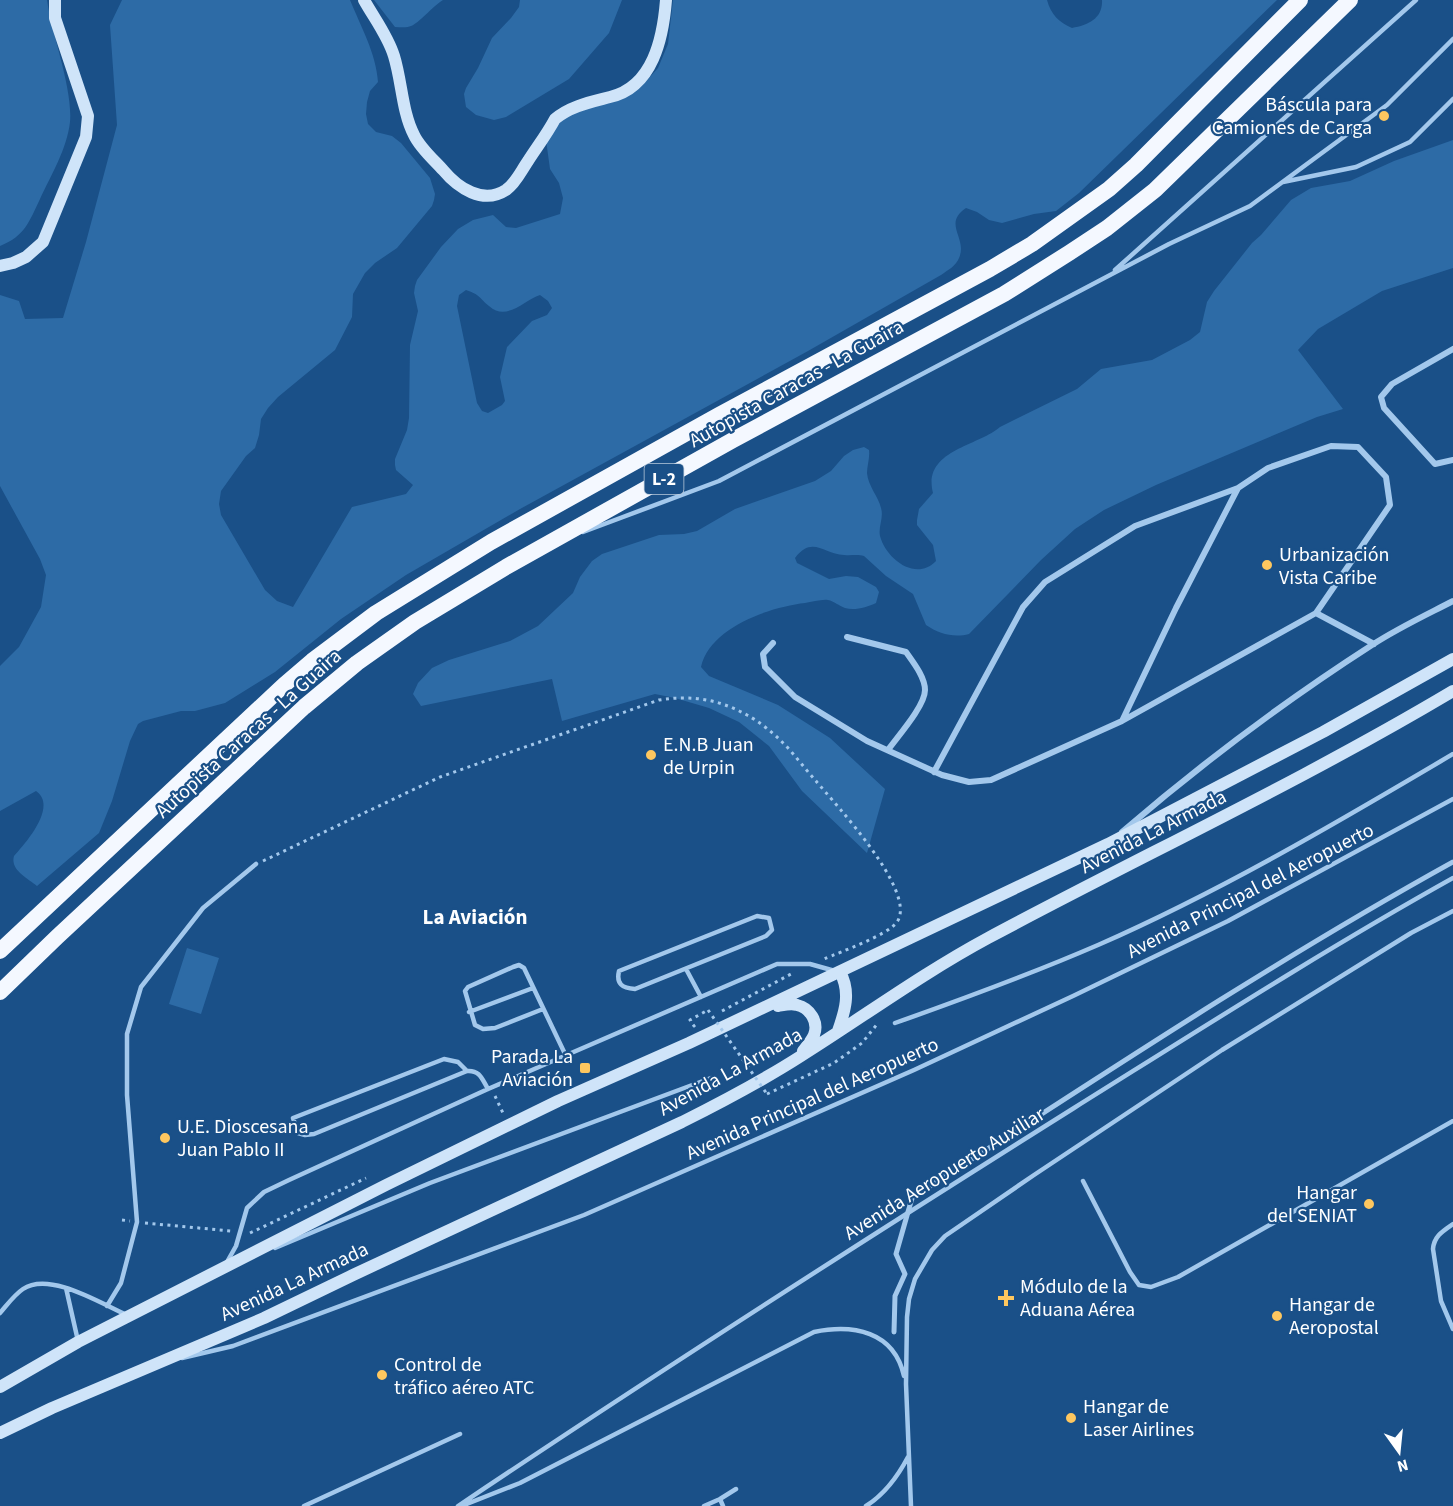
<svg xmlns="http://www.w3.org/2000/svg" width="1453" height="1506" viewBox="0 0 1453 1506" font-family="'Source Sans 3',sans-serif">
<rect width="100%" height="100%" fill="#1a5088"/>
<!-- green -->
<path fill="#2d6ba6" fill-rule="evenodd" d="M 0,0 L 47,0 C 52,35 73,89 70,122 C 67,149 51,175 40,199 C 29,222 25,236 0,246 Z
M 122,0 L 350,0 C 361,27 376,53 378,82 L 370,91 L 367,102 L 366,114 L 368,124 L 376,132 L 392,136 L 401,143 L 430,178 L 435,194 L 434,200 L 432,206 L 397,248 L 375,263 L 365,273 L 353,294 L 352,317 L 335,350 L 278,397 L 268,408 L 261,419 L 259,435 L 255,448 L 246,456 L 221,491 L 219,504 L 221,515 L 265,590 L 277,601 L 293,607 L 352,507 L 406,494 L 413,485 L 396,470 L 395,465 L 395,459 L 407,430 L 409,418 L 410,345 L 418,311 L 414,293 L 415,286 L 417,280 L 441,247 L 458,229 L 473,220 L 493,215 L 506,227 L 516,228 L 560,214 L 563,198 L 559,183 L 550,169 L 546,140 L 568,112 L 613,99 L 639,89 L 658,68 L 668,44 L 673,0 L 1047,0 C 1051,15 1059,22 1072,28 C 1089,25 1103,18 1102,0 L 1277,0 L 1079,193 L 1056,211 L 1034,214 L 1002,223 L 989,220 L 977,212 L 966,208 C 942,224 968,238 959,258 C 956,266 948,270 941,275 L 808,351 L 520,509 L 406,575 L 341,619 L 275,672 L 225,703 L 195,711 L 181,711 L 143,721 L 138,724 L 130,741 L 112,801 L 99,833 L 37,886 C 27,878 10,870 14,856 C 26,843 58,806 36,791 L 0,811 L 0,666 L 19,647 L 41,607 L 46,575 L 40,559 L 0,486 L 0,295 L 19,301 L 25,319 L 63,318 L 86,242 L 117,125 L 110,25 ZM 466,290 C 481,295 479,298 489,306 C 507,322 524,300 540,295 L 548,301 L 552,308 L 547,315 L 532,321 L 507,347 L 500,377 L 505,401 L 502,405 L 488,413 L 482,411 L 477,403 L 457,306 L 459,295 Z
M 374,0 L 443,0 C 433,6 418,24 411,26 C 407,28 400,27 395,27 Z
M 520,0 L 622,0 L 609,33 L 569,79 L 506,117 L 494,120 L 476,115 L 466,107 L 464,94 L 466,88 L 478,68 L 492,38 L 511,18 L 519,7 Z
M 1453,140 L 1453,268 L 1382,291 L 1318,329 L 1298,350 L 1343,409 L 1317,417 L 1156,485 L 1104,510 L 1075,529 L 1041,560 L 969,634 C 954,638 939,634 926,625 L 913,594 L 886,576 L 864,556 C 857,554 851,556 844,555 C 824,554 812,535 795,558 L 797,563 L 829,579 L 846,576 L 858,577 L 876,587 L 879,592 L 876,603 C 867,607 855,611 845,608 C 839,606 834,601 828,600 C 822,599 812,602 805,603 C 770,607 710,627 701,667 L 709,676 L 778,705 L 830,738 L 885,789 L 867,853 L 802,791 L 769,746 L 739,722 L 709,708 L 675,698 L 655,694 L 562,721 L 552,679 L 421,706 L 413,694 L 418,683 L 432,668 L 449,660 L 510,641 L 538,626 L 573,593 L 580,577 L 592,561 L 602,554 L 659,535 L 684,534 L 697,531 L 735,509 L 815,481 L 831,471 L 844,456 L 853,450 L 864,447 L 869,450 C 870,458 867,466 867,473 C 868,486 878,496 881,508 C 884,518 878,527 880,536 C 886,559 916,582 936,561 L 933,545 L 917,525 L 917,520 L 919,509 L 933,493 C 922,450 979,446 1000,427 L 1077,389 L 1101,369 L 1152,360 L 1190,340 L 1200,332 L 1207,302 L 1214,291 L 1252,243 L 1261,235 L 1291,200 L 1311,188 L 1350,181 L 1394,161 Z
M 187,948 L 219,958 L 201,1014 L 169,1004 Z"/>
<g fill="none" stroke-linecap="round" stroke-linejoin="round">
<!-- path -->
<path stroke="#a3c8ec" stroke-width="3" stroke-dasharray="3 4.5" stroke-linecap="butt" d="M 263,861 L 440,777 L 659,700 C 692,695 718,699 747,715 C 758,721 771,731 780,740 C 793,752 804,768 816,781 C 835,804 918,892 897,922 C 888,935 840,952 824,959
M 722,1011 L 791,974
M 695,1025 L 694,1026 L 690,1020 L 708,1010
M 767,1094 L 834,1063 L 862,1043 L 878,1023
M 495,1096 L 503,1113
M 122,1220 L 130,1221
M 145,1223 L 231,1231
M 250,1233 L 366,1178"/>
<!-- service -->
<path stroke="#a3c8ec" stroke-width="4.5" d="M 1283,182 L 1356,167 L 1410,142 L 1453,99
M 1115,270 L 1416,0
M 583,532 L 719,481 L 1169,244 L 1250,206 L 1387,105 L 1453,39
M 757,916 L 769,918 L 772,930 L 766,936 L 635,989 C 622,988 616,984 619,971 Z
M 686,969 L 701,997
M 543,1009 L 495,1028 L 483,1029 L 475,1025 L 465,991 L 468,987 L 513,967 L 519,965 L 524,968 L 566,1056
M 469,1012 L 533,988
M 895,1023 C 963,999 1031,974 1098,945 C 1221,891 1338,822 1453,754
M 467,1071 L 458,1062 L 444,1059 L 293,1118 L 298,1133 L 305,1135 L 314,1134 L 467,1071 C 480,1070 482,1079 488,1089
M 1083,1181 L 1130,1272 L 1139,1285 L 1151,1287 L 1178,1277 L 1453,1121
M 1453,1224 C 1443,1231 1434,1236 1433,1249 L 1441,1301 L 1453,1329
M 275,1248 L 430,1183 L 711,1078
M 227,1262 L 236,1246 L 247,1208 L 264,1192 L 289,1180 L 488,1089 L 777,964 L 810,964 L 835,971
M 66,1288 L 78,1341
M 107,1306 L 121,1283 L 137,1222 L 127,1095 L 127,1034 L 141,987 L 203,908 L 256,864
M 0,1313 C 7,1305 14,1295 23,1289 C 49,1271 100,1303 127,1315
M 182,1358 L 233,1346 L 584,1215 L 914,1070 L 1073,996 L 1228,921 L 1453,799
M 720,1499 L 736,1489
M 464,1505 L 520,1483 L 814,1332 C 853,1324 894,1331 904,1376
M 304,1506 L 460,1434
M 458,1506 C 661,1370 867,1238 1074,1108 C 1199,1030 1324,950 1453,878
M 704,1506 L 720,1499 L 723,1506
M 866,1506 C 885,1494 898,1476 908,1457
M 911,1506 L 906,1384 L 907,1317 L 909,1299 L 915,1279 L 932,1250 L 945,1236 L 1034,1175 L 1222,1050 L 1411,933 L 1453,911"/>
<!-- pedestrian -->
<path stroke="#a3c8ec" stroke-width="5" d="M 894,1332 L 895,1296 L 905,1274 L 896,1254 L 912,1198 C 1090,1083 1267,965 1453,862"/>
<!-- minor -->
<path stroke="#a3c8ec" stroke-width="6" d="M 1453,349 L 1392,384 L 1381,397 L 1384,408 L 1435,464 L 1453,460
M 1316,613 L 1374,644
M 847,637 L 906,652 C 913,662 925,677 925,690 C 925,706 898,736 888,750
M 773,643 L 763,654 L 765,667 L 795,697 L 867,741 L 942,775 L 969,782 L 991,780 L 1122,721 L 1316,613 L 1390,505 L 1386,477 L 1358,447 L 1331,446 L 1268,468 L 1238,488 L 1176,608 L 1122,721
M 934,772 L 1023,607 L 1045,582 L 1135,526 L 1238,488
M 1122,832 C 1201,764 1285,701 1372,645 C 1398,628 1426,615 1453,601"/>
<!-- secondary -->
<path stroke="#cfe4f9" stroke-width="12" d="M 364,0 C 374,18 388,36 394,56 C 402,82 402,112 414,135 C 420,148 434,160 443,170 C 458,188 483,205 506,190 C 516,183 521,171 528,161 C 537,147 547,134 555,119 C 570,106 591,102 610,97 C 653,87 663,38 666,0
M 0,266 L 13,263 L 26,257 L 43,242 L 86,137 L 88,116 L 55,18 L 55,0
M 778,1006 C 784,1005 791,1003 797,1005 C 810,1008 819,1022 814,1035 C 812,1040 807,1046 803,1051
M 838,1031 C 845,1011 851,992 840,972
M 0,1387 L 78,1342 L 386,1185 L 558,1101 L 689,1043 L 1108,844 L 1323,732 L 1453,659
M 0,1433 L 52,1408 L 264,1318 L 353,1275 L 682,1122 C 722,1102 762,1081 801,1056 C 863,1017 923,973 988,938 C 1143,855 1302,781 1453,691"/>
<!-- trunk -->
<path stroke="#f4f8ff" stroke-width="16" d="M 0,951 L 284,685 L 312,661 L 376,613 L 491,542 L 719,415 L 990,269 L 1032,244 L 1109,189 L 1136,165 L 1300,0
M 0,992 L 57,937 L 304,707 L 357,663 L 415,622 L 506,567 L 733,440 L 1004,294 L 1069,253 L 1107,228 L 1155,190 L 1350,0"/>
<!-- path-bridge -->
<path stroke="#a3c8ec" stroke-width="3" stroke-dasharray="3 4.5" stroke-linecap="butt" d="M 708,1010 L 767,1094"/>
</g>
<!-- markers -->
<g fill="#fec75f" stroke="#1a5088" stroke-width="2">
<circle cx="1384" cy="116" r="6"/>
<circle cx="1267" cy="565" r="6"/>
<circle cx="651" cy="755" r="6"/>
<rect x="579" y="1062" width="12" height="12" rx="3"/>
<circle cx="165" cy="1138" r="6"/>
<circle cx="1369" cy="1204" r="6"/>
<path d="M1003 1289h6v6h6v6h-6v6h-6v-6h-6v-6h6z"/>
<circle cx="1277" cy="1316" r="6"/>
<circle cx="382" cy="1375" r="6"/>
<circle cx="1071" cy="1418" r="6"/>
</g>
<g text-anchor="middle" stroke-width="4.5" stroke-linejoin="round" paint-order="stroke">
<!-- shield labels -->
<rect fill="#1a5088" stroke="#bacadb" stroke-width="1.5" x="644.5" y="464" width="39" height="30" rx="4.5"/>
<g font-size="18" font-weight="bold" fill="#fff">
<text x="664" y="485">L-2</text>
</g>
<!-- poi labels -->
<g font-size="20" fill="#fff" stroke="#1a5088" text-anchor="start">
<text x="1372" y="111" text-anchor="end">Báscula para<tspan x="1372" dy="23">Camiones de Carga</tspan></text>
<text x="1279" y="561">Urbanización<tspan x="1279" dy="23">Vista Caribe</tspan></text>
<text x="663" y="751">E.N.B Juan<tspan x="663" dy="23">de Urpin</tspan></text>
<text x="573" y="1063" text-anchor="end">Parada La<tspan x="573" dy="23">Aviación</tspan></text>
<text x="177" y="1133">U.E. Dioscesana<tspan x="177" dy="23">Juan Pablo II</tspan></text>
<text x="1357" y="1199" text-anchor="end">Hangar<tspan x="1357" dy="23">del SENIAT</tspan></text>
<text x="1020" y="1293">Módulo de la<tspan x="1020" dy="23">Aduana Aérea</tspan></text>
<text x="1289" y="1311">Hangar de<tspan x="1289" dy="23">Aeropostal</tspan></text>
<text x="394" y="1371">Control de<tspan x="394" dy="23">tráfico aéreo ATC</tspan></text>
<text x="1083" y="1413">Hangar de<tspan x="1083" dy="23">Laser Airlines</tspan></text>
</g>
<!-- street labels -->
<g font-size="20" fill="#fff" stroke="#1a5088">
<text transform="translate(796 383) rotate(-29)" y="7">Autopista Caracas - La Guaira</text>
<text transform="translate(248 733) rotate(-42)" y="7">Autopista Caracas - La Guaira</text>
<text transform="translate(1153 831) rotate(-27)" y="7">Avenida La Armada</text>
<text transform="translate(1250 890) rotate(-27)" y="7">Avenida Principal del Aeropuerto</text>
<text transform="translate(730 1071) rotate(-29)" y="7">Avenida La Armada</text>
<text transform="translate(812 1098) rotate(-24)" y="7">Avenida Principal del Aeropuerto</text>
<text transform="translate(944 1173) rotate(-32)" y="7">Avenida Aeropuerto Auxiliar</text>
<text transform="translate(294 1281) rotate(-25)" y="7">Avenida La Armada</text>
</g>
<!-- neighbourhood labels -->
<g font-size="21" font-weight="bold" fill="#fff" stroke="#1a5088">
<text x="475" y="924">La Aviación</text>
</g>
</g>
<!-- north arrow -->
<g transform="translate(1399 1452) rotate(165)" stroke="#1a5088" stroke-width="4.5" paint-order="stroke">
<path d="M0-4.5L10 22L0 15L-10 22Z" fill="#ffffff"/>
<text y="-9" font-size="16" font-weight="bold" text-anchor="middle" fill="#ffffff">N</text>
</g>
</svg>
